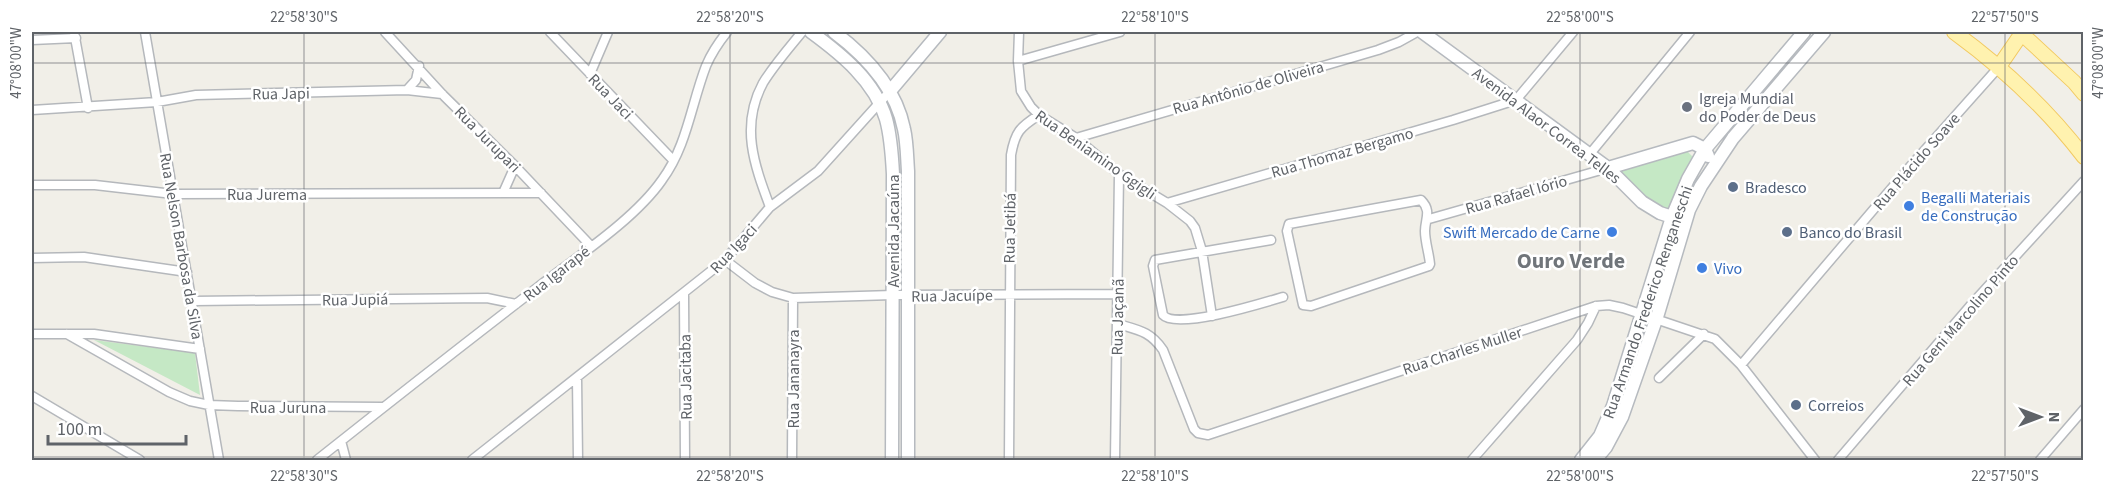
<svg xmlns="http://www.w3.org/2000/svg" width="2115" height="492" viewBox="0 0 2115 492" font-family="'Source Sans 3',sans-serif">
<rect width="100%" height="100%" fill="#f1efe8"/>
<!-- green -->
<path fill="#c5e8c5" d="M 1687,151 L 1693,157 L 1671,211 L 1644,199 L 1619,169 Z
M 94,340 L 195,353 L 200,395 Z"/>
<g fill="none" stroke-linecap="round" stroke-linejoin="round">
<!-- street casing -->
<g stroke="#b5b8bc" stroke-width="11">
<path id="street" d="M 74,32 L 88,108
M 145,32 L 219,460
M 385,32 L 442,94 L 515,166 L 591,246
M 550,32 L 673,160
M 1019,32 L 1018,61 L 1021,91 L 1031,107 L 1039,115 L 1076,138 L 1119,174 L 1167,203 L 1190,221 L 1195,228 L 1202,251 L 1212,316
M 32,40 L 76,38
M 1018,61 L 1120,32
M 590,74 L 608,32
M 407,90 L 416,80 L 419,66
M 32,110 L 157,102 L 196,95 L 407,90 L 442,94
M 1076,138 L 1378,50 L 1399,42 L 1417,32
M 1589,155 L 1690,32
M 32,185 L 95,185 L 173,194 L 541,193
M 503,193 L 515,166
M 1421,200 C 1432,211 1425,219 1425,231 C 1425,242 1429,253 1430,264 L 1429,266 L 1311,306 L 1303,305 L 1287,231 L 1289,224 Z
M 1167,203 L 1453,120 L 1516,100 L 1573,32
M 770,207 C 754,164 740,126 763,83 C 774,65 789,48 802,32
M 1429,219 L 1608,168
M 1271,240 L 1155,260 L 1153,266 L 1163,315 C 1176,330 1263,303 1283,297
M 32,258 L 84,257 L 187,272
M 725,260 L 755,283 L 772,292 L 793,298 L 893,295 L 1117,294
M 684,294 L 685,460
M 193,301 L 487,298 L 516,304
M 1118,324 C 1138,330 1150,331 1163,350 L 1194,429 L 1198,433 L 1208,435 L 1596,306 L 1609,305 L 1623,308 L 1715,339 L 1741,365 L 1815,460
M 32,334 L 94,334 L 200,349
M 67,334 L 169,392 L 190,401 L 209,405 L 238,406 L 382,407
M 1741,365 L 1908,169 L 1998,68
M 577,378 L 578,460
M 1659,378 L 1704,334
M 32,396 L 140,460
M 341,441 L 346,460
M 317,460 C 390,402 464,344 538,287 C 577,257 635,219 662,180 C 687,146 691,105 706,66 C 711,54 719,42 727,32
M 472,460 L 725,260 L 770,207 L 818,171 L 891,90
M 792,460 L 793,298
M 1009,460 L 1011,155 C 1015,132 1020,127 1039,115
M 1115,460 L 1119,174
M 1472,460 L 1577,340 L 1588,323 L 1596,306
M 1838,460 L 1970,306 L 2084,181
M 2040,460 L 2084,409"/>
</g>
<!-- secondary casing -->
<g stroke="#b6babf" stroke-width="15">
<path id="secondary" d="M 811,32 C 841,54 875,81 886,119 C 891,137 892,155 893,174 L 892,460
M 834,32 C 866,56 896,88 904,129 C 907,142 907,157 908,171 L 908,460
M 1422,32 L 1608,168 L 1642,202 L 1660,213 L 1672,217 L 1679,215
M 891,90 L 940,32
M 1608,168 L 1693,143 L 1705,149 L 1708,156
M 1581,460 L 1600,436 L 1613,406 L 1672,217 L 1688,179 L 1705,149 L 1804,32
M 1595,460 L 1606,447 L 1622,417 L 1657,317 L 1689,210 L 1701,186 L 1733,138 L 1824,32"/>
</g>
<!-- primary casing -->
<g stroke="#f2c960" stroke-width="16">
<path id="primary" d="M 1954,32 C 2002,67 2047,109 2084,157
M 2020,32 L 2074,82 L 2084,94
M 1998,68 L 2022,33"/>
</g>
<!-- street -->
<use href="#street" stroke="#fff" stroke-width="8"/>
<!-- secondary -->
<use href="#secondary" stroke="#fff" stroke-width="12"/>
<!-- primary -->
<use href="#primary" stroke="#fff2af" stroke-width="14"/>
</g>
<!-- ticks -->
<path fill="none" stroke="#5f6368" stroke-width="1.5" stroke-opacity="0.45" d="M 304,32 L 304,460M 730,32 L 730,460M 1155,32 L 1155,460M 1580,32 L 1580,460M 2005,32 L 2005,460M 32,63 L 2084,63M 32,457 L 2084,457"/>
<!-- markers -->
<circle fill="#6b7280" stroke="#fff" stroke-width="2" cx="1687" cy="107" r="6"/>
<g fill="#5c6f8a" stroke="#fff" stroke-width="2">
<circle cx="1733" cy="187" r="6"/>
<circle cx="1787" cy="232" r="6"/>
<circle cx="1796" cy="405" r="6"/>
</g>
<g fill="#3f7fe0" stroke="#fff" stroke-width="2">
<circle cx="1909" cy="206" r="6"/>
<circle cx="1612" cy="232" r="6"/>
<circle cx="1702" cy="268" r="6"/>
</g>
<g text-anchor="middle" stroke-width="5" stroke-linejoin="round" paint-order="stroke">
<!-- street labels -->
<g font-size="16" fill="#5f6368" stroke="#fff">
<text transform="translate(1248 87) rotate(-16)" y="6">Rua Antônio de Oliveira</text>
<text transform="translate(281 93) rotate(-1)" y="6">Rua Japi</text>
<text transform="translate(611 96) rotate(46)" y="6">Rua Jaci</text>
<text transform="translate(1547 125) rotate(37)" y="6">Avenida Alaor Correa Telles</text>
<text transform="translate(488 139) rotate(45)" y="6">Rua Jurupari</text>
<text transform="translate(1342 152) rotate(-16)" y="6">Rua Thomaz Bergamo</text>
<text transform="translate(1096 154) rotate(35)" y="6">Rua Beniamino Ggigli</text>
<text transform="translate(1916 161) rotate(-49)" y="6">Rua Plácido Soave</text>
<text x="267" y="200">Rua Jurema</text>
<text transform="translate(1516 194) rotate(-16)" y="6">Rua Rafael Iório</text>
<text transform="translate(1009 228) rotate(-89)" y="6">Rua Jetibá</text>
<text transform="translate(893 231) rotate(-90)" y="6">Avenida Jacaúna</text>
<text transform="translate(182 246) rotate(80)" y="6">Rua Nelson Barbosa da Silva</text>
<text transform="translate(733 248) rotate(-47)" y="6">Rua Igaci</text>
<text transform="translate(556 273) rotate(-38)" y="6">Rua Igarapé</text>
<text transform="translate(952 295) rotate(-1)" y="6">Rua Jacuípe</text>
<text transform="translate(355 299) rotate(-1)" y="6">Rua Jupiá</text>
<text transform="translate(1647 302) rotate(-71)" y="6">Rua Armando Frederico Renganeschi</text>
<text transform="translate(1117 317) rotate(-89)" y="6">Rua Jaçanã</text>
<text transform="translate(1960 320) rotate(-49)" y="6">Rua Geni Marcolino Pinto</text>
<text transform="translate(1462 350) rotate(-18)" y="6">Rua Charles Muller</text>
<text transform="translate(685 377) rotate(-91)" y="6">Rua Jacitaba</text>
<text transform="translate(793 379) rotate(-90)" y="6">Rua Jananayra</text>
<text x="288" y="413">Rua Juruna</text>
</g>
<!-- worship labels -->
<g font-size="16" fill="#5b616d" stroke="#fff" text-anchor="start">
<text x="1699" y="104">Igreja Mundial<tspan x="1699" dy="18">do Poder de Deus</tspan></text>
</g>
<!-- service labels -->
<g font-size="16" fill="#4e5e75" stroke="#fff" text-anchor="start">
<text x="1745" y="193">Bradesco</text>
<text x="1799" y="238">Banco do Brasil</text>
<text x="1808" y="411">Correios</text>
</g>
<!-- shop labels -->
<g font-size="16" fill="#366cbe" stroke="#fff" text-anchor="start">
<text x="1921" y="203">Begalli Materiais<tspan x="1921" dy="18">de Construção</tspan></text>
<text x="1600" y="238" text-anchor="end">Swift Mercado de Carne</text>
<text x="1714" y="274">Vivo</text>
</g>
<!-- district labels -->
<g font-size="22" font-weight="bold" fill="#70757a" stroke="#fff">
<text x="1571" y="268">Ouro Verde</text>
</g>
</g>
<!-- border -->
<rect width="2115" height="492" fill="none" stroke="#ffffff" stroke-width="66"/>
<!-- north arrow -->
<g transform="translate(2040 417) rotate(90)" stroke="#ffffff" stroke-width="4.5" paint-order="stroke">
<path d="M0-4.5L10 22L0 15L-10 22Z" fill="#5f6368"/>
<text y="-9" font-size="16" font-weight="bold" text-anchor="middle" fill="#5f6368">N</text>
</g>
<!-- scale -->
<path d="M48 435v9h138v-9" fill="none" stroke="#5f6368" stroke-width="3"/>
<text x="57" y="435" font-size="18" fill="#5f6368" stroke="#ffffff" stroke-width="4.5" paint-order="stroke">100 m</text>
<rect x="33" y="33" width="2049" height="426" fill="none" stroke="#5f6368" stroke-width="2"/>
<g font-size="15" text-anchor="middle" fill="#5f6368">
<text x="304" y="22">22°58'30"S</text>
<text x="730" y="22">22°58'20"S</text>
<text x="1155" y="22">22°58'10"S</text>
<text x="1580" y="22">22°58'00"S</text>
<text x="2005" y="22">22°57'50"S</text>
<text transform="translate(2098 63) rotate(-90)" y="5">47°08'00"W</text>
<text transform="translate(16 63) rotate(-90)" y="5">47°08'00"W</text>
<text x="304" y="481">22°58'30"S</text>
<text x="730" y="481">22°58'20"S</text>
<text x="1155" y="481">22°58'10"S</text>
<text x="1580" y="481">22°58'00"S</text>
<text x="2005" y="481">22°57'50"S</text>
</g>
</svg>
